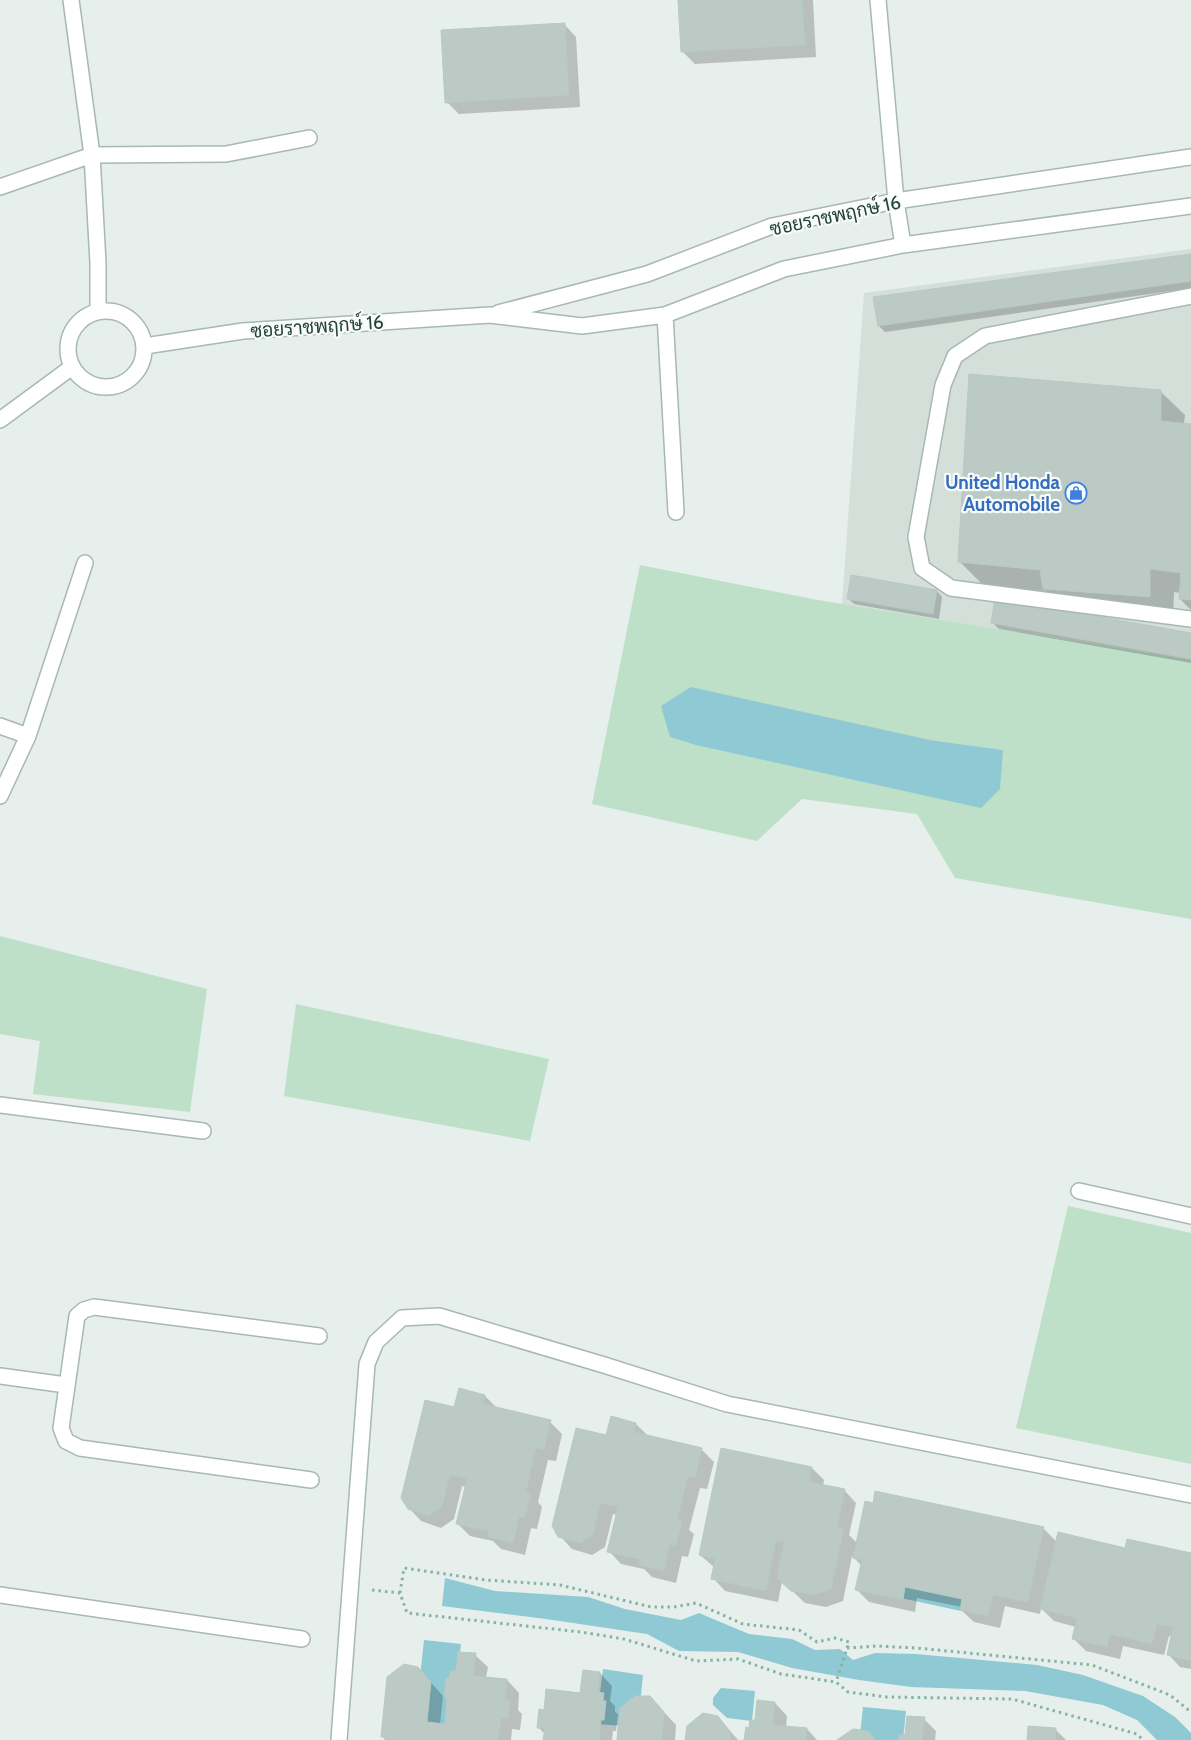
<svg xmlns="http://www.w3.org/2000/svg" width="1191" height="1740" viewBox="0 0 1191 1740" font-family="Cabin,Sarabun,sans-serif">
<rect width="100%" height="100%" fill="#e6efeb"/>
<!-- built -->
<path fill="#d4dfda" d="M 1191,249 L 1191,660 L 842,604 L 864,293 Z"/>
<!-- green -->
<path fill="#bfe0c8" fill-rule="evenodd" d="M 640,565 L 818,600 L 1191,660 L 1191,919 L 955,878 L 917,814 L 802,799 L 757,841 L 592,804 ZM 671,737 L 930,740 L 1002,750 Z
M 0,936 L 207,989 L 190,1112 L 33,1094 L 40,1041 L 0,1034 Z
M 296,1004 L 549,1059 L 530,1141 L 284,1096 Z
M 1068,1206 L 1191,1233 L 1191,1464 L 1016,1428 Z"/>
<!-- water -->
<path fill="#8ec9d4" d="M 691,687 L 930,740 L 1003,750 L 1000,789 L 981,808 L 696,745 L 670,737 L 661,706 Z
M 445,1578 L 495,1591 L 588,1597 L 625,1609 L 681,1620 L 699,1613 L 749,1634 L 792,1639 L 815,1650 L 840,1649 L 853,1660 L 875,1653 L 916,1654 L 1037,1665 L 1083,1675 L 1143,1696 L 1175,1717 L 1191,1733 L 1191,1740 L 1157,1740 L 1137,1720 L 1103,1705 L 1025,1691 L 911,1687 L 859,1680 L 792,1668 L 738,1652 L 679,1651 L 647,1634 L 546,1619 L 442,1606 Z
M 896,1580 L 964,1596 L 961,1611 L 892,1596 Z
M 424,1640 L 461,1644 L 452,1726 L 415,1723 Z
M 603,1669 L 643,1675 L 641,1695 L 625,1726 L 596,1724 Z
M 721,1688 L 755,1691 L 752,1721 L 727,1718 L 713,1705 L 713,1698 Z
M 863,1707 L 906,1711 L 903,1740 L 863,1740 L 860,1735 Z"/>
<!-- shadow -->
<path fill="#0003" d="M 679,0 L 813,0 L 816,57 L 695,64 L 683,52 Z
M 564,24 L 576,37 L 580,107 L 459,114 L 447,102 Z
M 1191,255 L 1191,288 L 885,332 L 879,326 Z
M 1161,392 L 1185,415 L 1184,424 L 1191,425 L 1191,610 L 1180,599 L 1180,593 L 1174,592 L 1173,620 L 1089,614 L 1089,616 L 1191,634 L 1191,663 L 999,629 L 993,623 L 1067,612 L 1046,591 L 983,585 L 959,561 Z
M 937,591 L 942,597 L 939,619 L 854,604 L 848,598 Z
M 485,1396 L 497,1408 L 550,1422 L 562,1434 L 556,1461 L 548,1460 L 538,1502 L 542,1507 L 537,1529 L 531,1528 L 525,1555 L 501,1549 L 493,1541 L 470,1536 L 457,1523 L 466,1487 L 462,1486 L 454,1519 L 441,1528 L 421,1521 L 409,1508 L 455,1409 Z
M 636,1424 L 648,1436 L 701,1449 L 714,1462 L 707,1489 L 700,1488 L 689,1530 L 694,1534 L 688,1557 L 682,1556 L 676,1583 L 652,1577 L 644,1569 L 621,1564 L 609,1551 L 617,1515 L 613,1514 L 605,1547 L 592,1555 L 572,1549 L 560,1536 L 607,1437 Z
M 812,1468 L 824,1480 L 823,1486 L 844,1490 L 856,1503 L 849,1535 L 857,1543 L 1043,1528 L 1057,1542 L 1191,1555 L 1191,1669 L 1180,1667 L 1168,1654 L 1172,1636 L 1169,1636 L 1164,1655 L 1123,1646 L 1120,1659 L 1086,1651 L 1073,1638 L 1076,1627 L 1054,1621 L 1041,1608 L 1040,1614 L 1005,1606 L 1000,1628 L 974,1622 L 961,1610 L 962,1607 L 917,1598 L 915,1612 L 869,1602 L 857,1590 L 862,1566 L 852,1556 L 843,1601 L 826,1607 L 805,1603 L 782,1581 L 778,1602 L 725,1591 L 713,1578 L 715,1568 L 700,1555 Z
M 475,1655 L 488,1667 L 486,1678 L 507,1680 L 519,1693 L 518,1710 L 522,1714 L 520,1730 L 512,1729 L 511,1740 L 386,1740 L 382,1736 L 418,1668 L 443,1696 L 440,1725 L 446,1725 L 448,1699 L 445,1696 L 457,1673 Z
M 584,1672 L 600,1673 L 612,1686 L 610,1701 L 615,1706 L 615,1712 L 618,1714 L 616,1731 L 613,1731 L 612,1740 L 545,1740 L 545,1734 L 538,1727 L 545,1712 L 581,1694 Z
M 650,1697 L 676,1725 L 675,1740 L 618,1740 Z
M 775,1703 L 787,1716 L 786,1727 L 807,1729 L 817,1740 L 746,1740 L 750,1729 Z
M 718,1717 L 738,1740 L 686,1740 Z
M 924,1719 L 936,1731 L 935,1740 L 900,1740 L 906,1737 Z
M 1055,1729 L 1066,1740 L 1028,1740 Z"/>
<!-- building -->
<path fill="#bbcac4" stroke="#b8c9c2" d="M 678,0 L 802,0 L 805,45 L 681,52 Z
M 565,23 L 569,95 L 445,103 L 441,30 Z
M 1191,254 L 1191,281 L 878,326 L 873,297 Z
M 969,374 L 1161,390 L 1161,421 L 1191,424 L 1191,600 L 1179,599 L 1181,573 L 1150,569 L 1150,597 L 1043,589 L 1040,570 L 958,562 Z
M 851,575 L 937,590 L 933,614 L 847,599 Z
M 995,598 L 1191,633 L 1191,659 L 991,623 Z
M 459,1388 L 485,1395 L 483,1404 L 551,1420 L 544,1450 L 536,1448 L 526,1492 L 531,1493 L 525,1518 L 519,1517 L 513,1543 L 488,1537 L 489,1531 L 456,1524 L 467,1479 L 450,1475 L 442,1507 L 428,1516 L 408,1509 L 401,1498 L 425,1400 L 454,1407 Z
M 611,1416 L 636,1423 L 634,1432 L 702,1448 L 695,1478 L 688,1476 L 677,1520 L 682,1521 L 676,1546 L 670,1544 L 664,1571 L 639,1565 L 640,1559 L 607,1552 L 618,1507 L 600,1503 L 593,1535 L 580,1543 L 558,1537 L 552,1526 L 576,1428 L 606,1435 Z
M 721,1448 L 812,1467 L 809,1482 L 845,1489 L 837,1527 L 844,1528 L 831,1589 L 813,1595 L 791,1591 L 777,1578 L 784,1542 L 776,1541 L 766,1591 L 711,1579 L 715,1559 L 699,1555 Z
M 875,1491 L 1044,1527 L 1028,1602 L 993,1595 L 988,1616 L 960,1610 L 962,1599 L 905,1587 L 903,1600 L 855,1590 L 862,1560 L 853,1558 L 865,1501 L 873,1503 Z
M 1058,1532 L 1125,1548 L 1127,1539 L 1191,1553 L 1191,1661 L 1167,1655 L 1173,1627 L 1157,1624 L 1152,1644 L 1110,1634 L 1107,1647 L 1072,1639 L 1077,1618 L 1040,1609 Z
M 458,1652 L 476,1653 L 473,1676 L 507,1679 L 505,1700 L 510,1701 L 508,1719 L 501,1718 L 498,1740 L 385,1740 L 385,1737 L 381,1737 L 387,1677 L 404,1664 L 418,1667 L 431,1682 L 427,1722 L 445,1724 L 447,1698 L 444,1697 L 446,1678 L 449,1678 L 450,1671 L 456,1671 Z
M 583,1670 L 600,1672 L 598,1692 L 604,1693 L 603,1701 L 606,1701 L 604,1720 L 601,1720 L 599,1740 L 543,1740 L 545,1728 L 537,1728 L 539,1709 L 544,1710 L 546,1689 L 580,1693 Z
M 635,1696 L 650,1696 L 664,1712 L 662,1740 L 617,1740 L 620,1708 Z
M 757,1700 L 775,1702 L 773,1725 L 807,1728 L 806,1740 L 744,1740 L 746,1727 L 749,1728 L 750,1720 L 755,1720 Z
M 703,1713 L 718,1716 L 730,1732 L 730,1740 L 685,1740 L 687,1726 Z
M 907,1716 L 925,1717 L 922,1740 L 924,1740 L 899,1740 L 899,1735 L 905,1735 Z
M 1028,1726 L 1056,1728 L 1055,1740 L 1027,1740 Z
M 853,1729 L 868,1731 L 875,1740 L 837,1740 Z"/>
<g fill="none" stroke-linecap="round" stroke-linejoin="round">
<!-- service casing -->
<g stroke="#a8b8b2" stroke-width="18">
<path id="service" d="M 1191,296 L 985,336 L 955,356 L 943,385 L 916,537 L 922,568 L 951,588 L 1191,619
M 1079,1191 L 1191,1216"/>
</g>
<!-- minor casing -->
<g stroke="#a8b8b2" stroke-width="18">
<path id="minor" d="M 71,0 L 92,155 L 98,263 L 98,311
M 878,0 L 896,201 L 903,245
M 0,187 L 92,155 L 226,154 L 309,138
M68 349a38 38 0 1 1 76 0a38 38 0 1 1-76 0Z
M 498,313 L 647,274 L 772,226 L 896,201 L 1191,157
M 665,315 L 676,512
M 145,346 L 243,331 L 490,315 L 582,326 L 665,315 L 784,269 L 903,245 L 1191,206
M 0,420 L 72,367
M 0,726 L 28,736
M 0,796 L 28,736 L 85,563
M 0,1105 L 203,1131
M 0,1376 L 66,1385
M 311,1480 L 80,1448 L 66,1441 L 61,1428 L 77,1316 L 84,1310 L 94,1307 L 319,1336
M 0,1595 L 302,1639
M 339,1740 L 367,1364 L 376,1342 L 402,1318 L 439,1316 L 604,1365 L 727,1404 L 1191,1495"/>
</g>
<!-- path -->
<path stroke="#86b3a5" stroke-width="3" stroke-dasharray="2.5 4" stroke-linecap="butt" d="M 372,1590 L 400,1593 L 407,1613 L 581,1632 L 624,1639 L 696,1661 L 738,1659 L 781,1674 L 836,1682 L 848,1692 L 887,1697 L 1012,1699 L 1137,1734 L 1143,1740
M 400,1593 L 404,1568 L 486,1580 L 560,1585 L 651,1607 L 674,1607 L 696,1603 L 743,1624 L 799,1630 L 817,1642 L 835,1638 L 849,1642 L 836,1682
M 847,1648 L 877,1646 L 916,1648 L 1092,1665 L 1170,1695 L 1191,1712"/>
<!-- service -->
<use href="#service" stroke="#fff" stroke-width="15"/>
<!-- minor -->
<use href="#minor" stroke="#fff" stroke-width="15"/>
</g>
<!-- icons -->
<defs>
<g id="shop-ring" transform="scale(1.125)"><circle r="9.5" fill="#f7fbf9" stroke="#3f7fe0" stroke-width="1.5"/><path d="M-5-2.5h2.3a2.7 3.5 0 0 1 5.4 0H5L5.5 6h-11ZM-1.5-2.5h3a1.5 2.3 0 0 0-3 0Z" fill="#3f7fe0"/></g>
</defs>
<g fill-rule="evenodd">
<use href="#shop-ring" x="1076" y="493"/>
</g>
<g text-anchor="middle" stroke-width="4.5" stroke-linejoin="round" paint-order="stroke">
<!-- street labels -->
<g font-size="19" fill="#24423a" stroke="#f7fbf9">
<text transform="translate(835 215) rotate(-12)" y="7">ซอยราชพฤกษ์ 16</text>
<text transform="translate(317 326) rotate(-4)" y="7">ซอยราชพฤกษ์ 16</text>
</g>
<!-- shop labels -->
<g font-size="19" font-weight="bold" fill="#366cbe" stroke="#f7fbf9" text-anchor="end">
<text x="1060" y="489">United Honda<tspan x="1060" dy="22">Automobile</tspan></text>
</g>
</g>
</svg>
